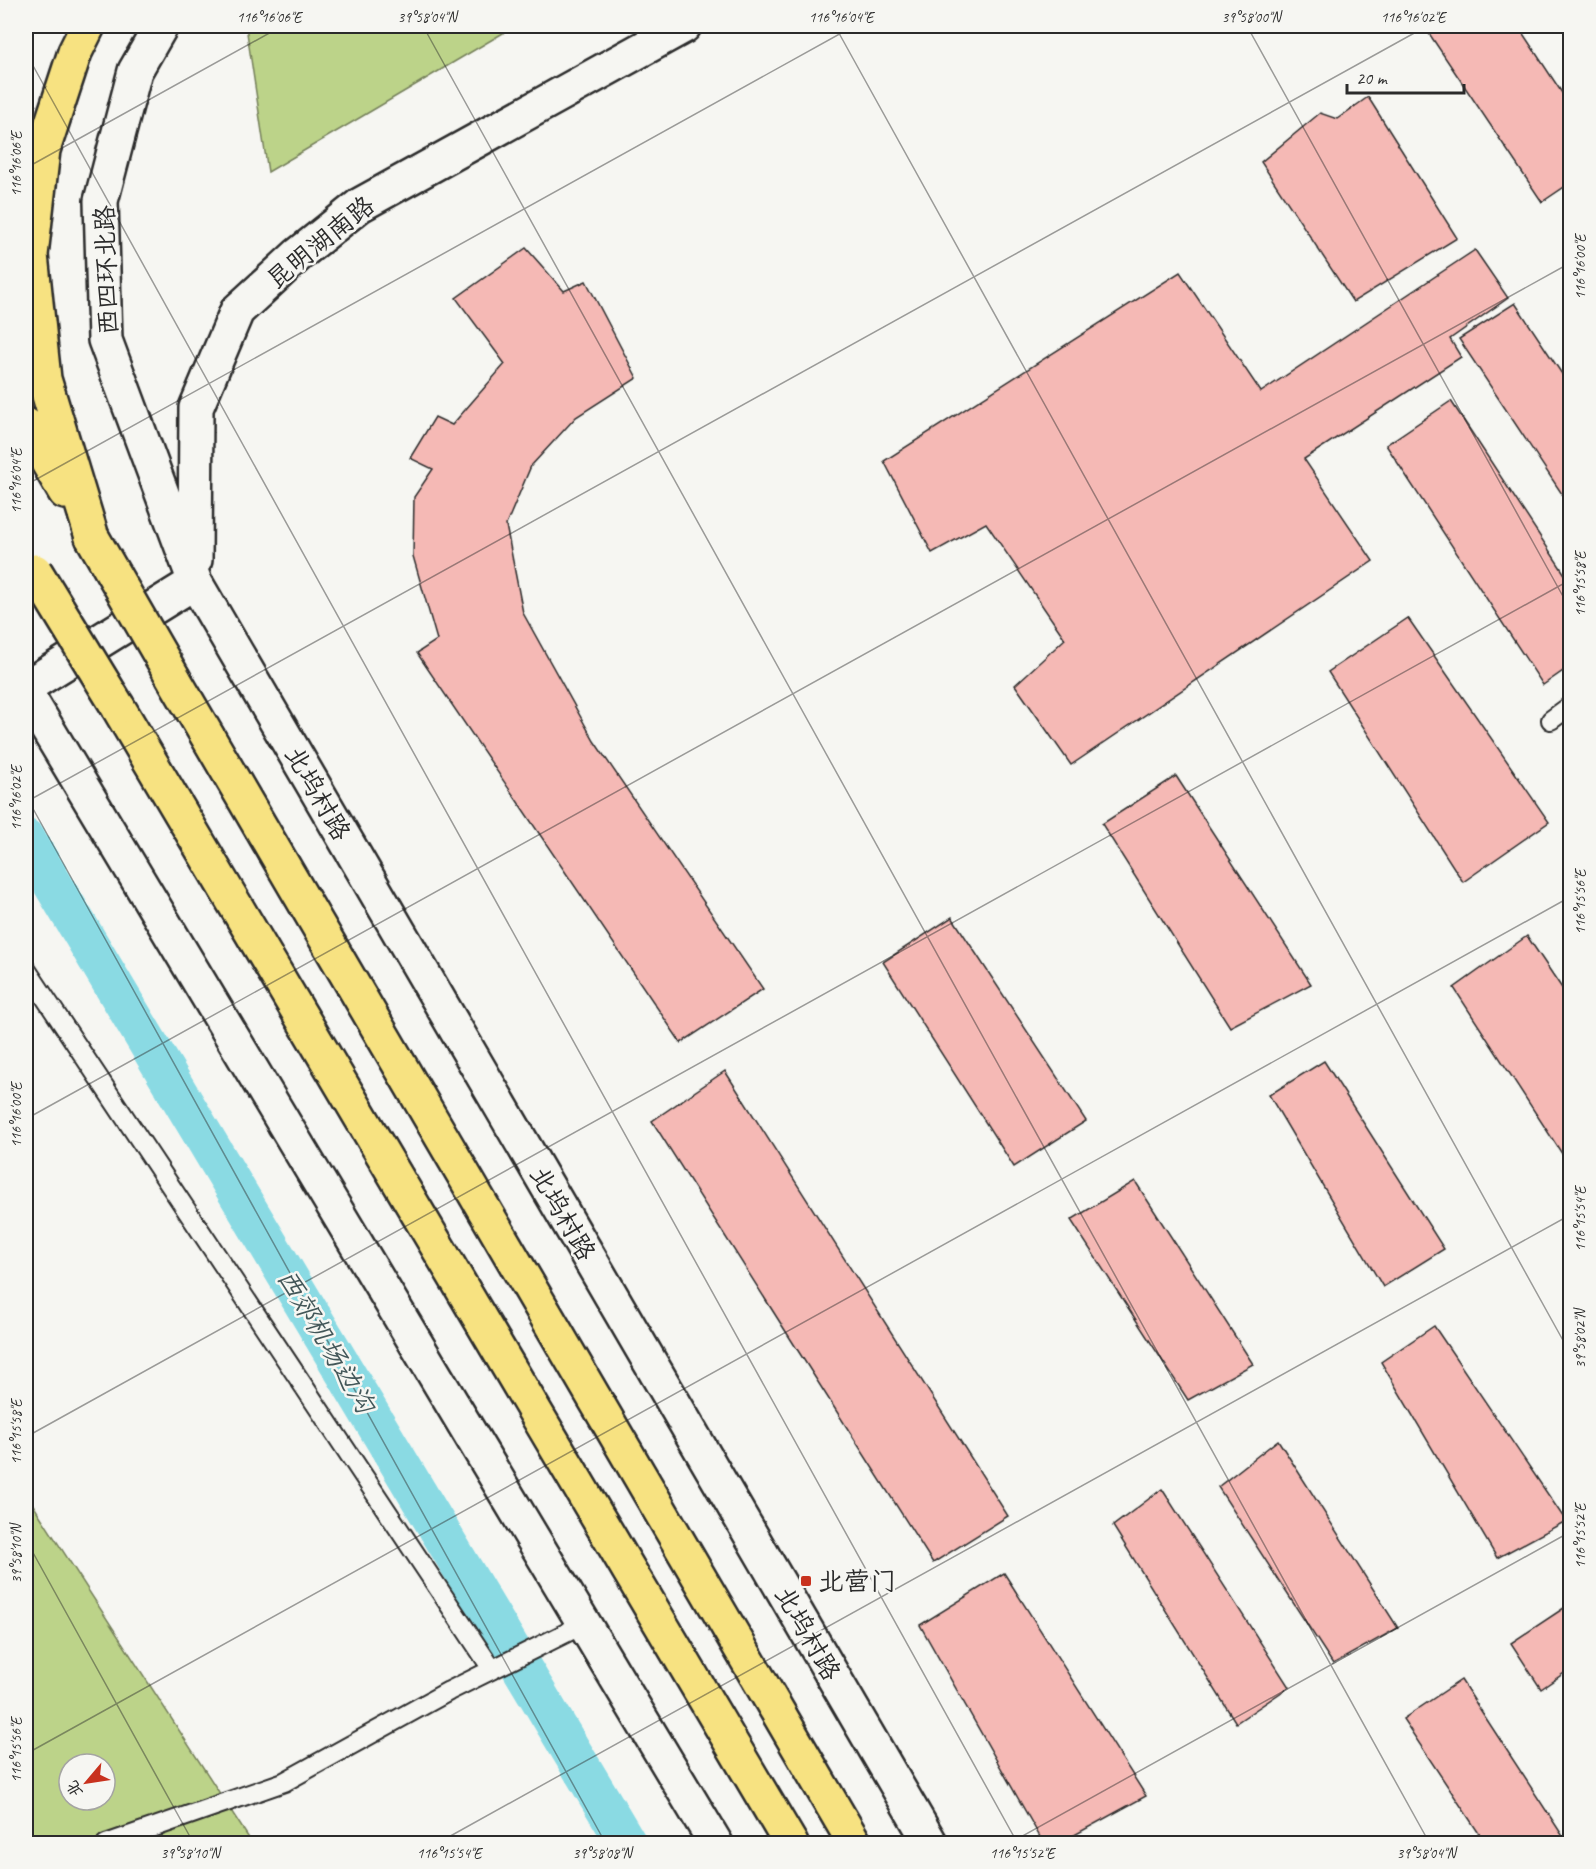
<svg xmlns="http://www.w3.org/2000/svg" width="1596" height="1869" viewBox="0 0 1596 1869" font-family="Caveat,'LXGW WenKai TC',sans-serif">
<rect width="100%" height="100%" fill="#f6f6f2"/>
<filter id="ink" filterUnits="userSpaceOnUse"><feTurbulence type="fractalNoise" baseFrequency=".0167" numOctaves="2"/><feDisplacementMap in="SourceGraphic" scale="12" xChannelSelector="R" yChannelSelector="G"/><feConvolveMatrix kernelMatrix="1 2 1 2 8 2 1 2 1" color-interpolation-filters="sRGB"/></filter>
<g filter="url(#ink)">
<!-- green -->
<path fill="#bcd389" stroke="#747f5a" stroke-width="1.5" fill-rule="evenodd" d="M 246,26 L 515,26 L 268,172 Z
M 26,1494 L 252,1843 L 26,1843 ZM 69,1764 L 105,1764 L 105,1800 L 69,1800 Z"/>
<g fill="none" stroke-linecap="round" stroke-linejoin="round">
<!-- canal -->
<path stroke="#8adae3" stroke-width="40" d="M 26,839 L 627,1844"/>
</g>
<!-- building -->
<path fill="#f5b9b5" stroke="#2b2b2b" stroke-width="1.5" d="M 1424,26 L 1518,26 L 1570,105 L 1570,183 L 1542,202 Z
M 1368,97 L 1457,238 L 1353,302 L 1261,162 L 1320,113 L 1337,119 Z
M 526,248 L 564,291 L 586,281 L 637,378 L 576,417 L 531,466 L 506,525 L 523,613 L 594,741 L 763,989 L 681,1043 L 417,653 L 437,640 L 413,556 L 414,497 L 433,469 L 410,458 L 435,417 L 452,425 L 505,364 L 456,298 Z
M 1475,250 L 1508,298 L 1450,339 L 1461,357 L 1304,459 L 1373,561 L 1071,765 L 1015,685 L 1065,639 L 986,523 L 932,553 L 884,461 L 1180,272 L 1261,392 Z
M 1515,303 L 1570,386 L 1570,506 L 1459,339 Z
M 1451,401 L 1570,582 L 1570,666 L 1543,685 L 1386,445 Z
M 1408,618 L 1549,822 L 1463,882 L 1328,672 Z
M 1176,776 L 1311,984 L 1230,1027 L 1102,824 Z
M 952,917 L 1086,1121 L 1014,1167 L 883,962 Z
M 1527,936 L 1570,1000 L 1570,1166 L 1454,988 Z
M 1324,1061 L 1444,1249 L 1383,1287 L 1269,1095 Z
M 725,1071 L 1008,1516 L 933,1563 L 652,1121 Z
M 1135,1181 L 1253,1364 L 1188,1400 L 1071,1220 Z
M 1434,1326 L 1566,1521 L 1497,1558 L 1381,1362 Z
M 1278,1440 L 1398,1628 L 1333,1664 L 1218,1487 Z
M 1162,1489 L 1289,1687 L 1236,1723 L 1113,1526 Z
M 1004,1573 L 1146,1796 L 1058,1844 L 1044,1844 L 920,1625 Z
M 1570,1604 L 1570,1669 L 1541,1689 L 1511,1643 Z
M 1461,1680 L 1568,1844 L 1486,1844 L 1403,1719 Z"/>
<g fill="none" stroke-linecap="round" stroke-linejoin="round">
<!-- service casing -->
<g stroke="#2b2b2b" stroke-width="22">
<path id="service" d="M 1551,720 L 1570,706
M 26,969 L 492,1669
M 106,1844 L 284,1782 L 449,1691 L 584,1624"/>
</g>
<!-- tertiary casing -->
<g stroke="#2b2b2b" stroke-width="38">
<path id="tertiary" d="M 161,26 L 135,71 L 101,201 L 105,340 L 195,582 L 931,1844
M 195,560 L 196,408 L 237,311 L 299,254 L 360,205 L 684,26
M 26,687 L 195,582
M 26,693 L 716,1844"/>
</g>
<!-- primary casing -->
<g stroke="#2b2b2b" stroke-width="38">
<path id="primary" d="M 174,679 L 855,1844
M 118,707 L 791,1844"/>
</g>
<!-- trunk casing -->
<g stroke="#2b2b2b" stroke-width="38">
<path id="trunk" d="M 88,26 L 75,52 L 43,150 L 31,255 L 44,379 L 92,537
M 26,425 L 65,492"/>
</g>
<!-- service -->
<use href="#service" stroke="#f6f6f2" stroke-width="18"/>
<!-- tertiary -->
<use href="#tertiary" stroke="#f6f6f2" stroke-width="33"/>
<!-- primary -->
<use href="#primary" stroke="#f7e281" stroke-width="33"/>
<!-- trunk -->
<use href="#trunk" stroke="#f7e281" stroke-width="33"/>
<!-- primary-bridge casing -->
<g stroke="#2b2b2b" stroke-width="38" stroke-linecap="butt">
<path id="primary-bridge" d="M 92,537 L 174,679
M 35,571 L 118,707"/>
</g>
<!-- primary-bridge -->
<use href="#primary-bridge" stroke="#f7e281" stroke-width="33"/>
</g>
</g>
<!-- ticks -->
<path fill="none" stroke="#2b2b2b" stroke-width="1.5" stroke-opacity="0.45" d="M 423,26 L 1430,1844M 835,26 L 1570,1353M 1247,26 L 1570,609M 26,53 L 1018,1844M 26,168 L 282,26M 26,485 L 854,26M 26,796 L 606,1844M 26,802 L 1427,26M 26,1119 L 1570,263M 26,1437 L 1570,580M 26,1540 L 194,1844M 26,1754 L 1570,897M 436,1844 L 1570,1215M 1008,1844 L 1570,1532"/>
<!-- markers -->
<rect fill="#c8321e" stroke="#f6f6f2" stroke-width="2" x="800" y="1575" width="12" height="12" rx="3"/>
<g text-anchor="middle" stroke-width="5" stroke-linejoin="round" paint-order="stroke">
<!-- street labels -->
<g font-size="26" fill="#2b2b2b" stroke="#f6f6f2">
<text transform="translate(320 242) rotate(-39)" y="9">昆明湖南路</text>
<text transform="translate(106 270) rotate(-92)" y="9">西四环北路</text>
<text transform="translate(318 793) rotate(60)" y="9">北坞村路</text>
<text transform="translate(563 1213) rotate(60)" y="9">北坞村路</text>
<text transform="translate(808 1633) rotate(60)" y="9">北坞村路</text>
</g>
<!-- poi labels -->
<g font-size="26" fill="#2b2b2b" stroke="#f6f6f2" text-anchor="start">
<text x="818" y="1590">北营门</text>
</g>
<!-- water labels -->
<g font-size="27" font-style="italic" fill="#435759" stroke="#f6f6f2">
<text transform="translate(326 1341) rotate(59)" y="9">西郊机场边沟</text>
</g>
</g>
<!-- margin -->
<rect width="1596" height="1869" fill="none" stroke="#f6f6f2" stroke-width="66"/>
<!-- north arrow -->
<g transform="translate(87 1782) rotate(241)"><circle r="28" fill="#f6f6f2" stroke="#a5a5a2" stroke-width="1.5"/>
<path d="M0-4.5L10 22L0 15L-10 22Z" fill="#c8321e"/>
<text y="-9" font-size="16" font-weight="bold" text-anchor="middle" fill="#2b2b2b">北</text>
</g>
<!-- scale -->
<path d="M1347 84v9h117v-9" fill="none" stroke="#2b2b2b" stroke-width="3"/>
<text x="1356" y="84" font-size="18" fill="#2b2b2b" stroke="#f6f6f2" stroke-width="4.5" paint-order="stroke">20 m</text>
<rect x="33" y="33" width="1530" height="1803" fill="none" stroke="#2b2b2b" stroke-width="2"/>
<g font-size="15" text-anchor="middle" fill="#2b2b2b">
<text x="269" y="22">116°16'06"E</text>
<text x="427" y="22">39°58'04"N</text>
<text x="841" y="22">116°16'04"E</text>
<text x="1251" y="22">39°58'00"N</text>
<text x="1413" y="22">116°16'02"E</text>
<text transform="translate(16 164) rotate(-90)" y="5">116°16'06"E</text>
<text transform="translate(1580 267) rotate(-90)" y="5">116°16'00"E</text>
<text transform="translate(16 481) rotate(-90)" y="5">116°16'04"E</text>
<text transform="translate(1580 584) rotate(-90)" y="5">116°15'58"E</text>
<text transform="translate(16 798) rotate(-90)" y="5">116°16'02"E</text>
<text transform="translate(1580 902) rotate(-90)" y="5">116°15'56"E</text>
<text transform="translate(16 1115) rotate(-90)" y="5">116°16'00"E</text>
<text transform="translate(1580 1219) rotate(-90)" y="5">116°15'54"E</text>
<text transform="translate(1580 1339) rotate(-90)" y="5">39°58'02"N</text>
<text transform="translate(16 1432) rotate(-90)" y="5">116°15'58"E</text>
<text transform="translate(1580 1536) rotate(-90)" y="5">116°15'52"E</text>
<text transform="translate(16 1554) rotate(-90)" y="5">39°58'10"N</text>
<text transform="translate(16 1750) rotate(-90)" y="5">116°15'56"E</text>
<text x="190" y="1858">39°58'10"N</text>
<text x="449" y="1858">116°15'54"E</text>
<text x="602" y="1858">39°58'08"N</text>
<text x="1022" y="1858">116°15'52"E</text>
<text x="1426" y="1858">39°58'04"N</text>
</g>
</svg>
